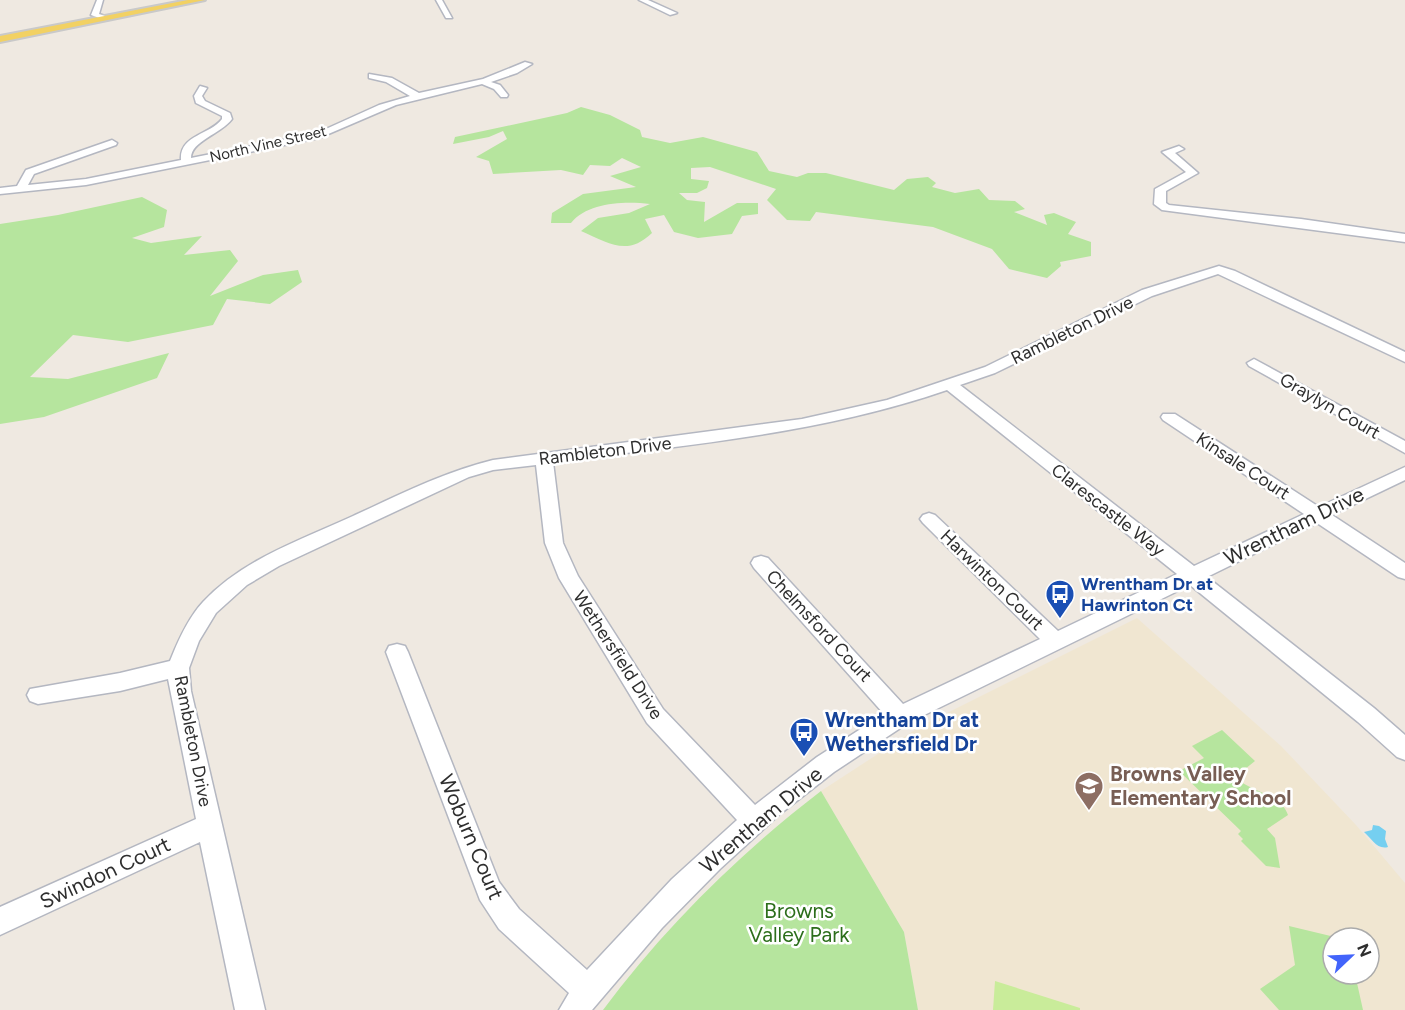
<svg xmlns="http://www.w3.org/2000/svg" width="1405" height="1010" viewBox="0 0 1405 1010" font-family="Figtree,sans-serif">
<rect width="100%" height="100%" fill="#efe9e1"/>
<!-- education -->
<path fill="#f0e6d1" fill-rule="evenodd" d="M 1137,618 L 1281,746 L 1356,825 L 1405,883 L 1405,1010 L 918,1010 L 904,932 L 821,791 L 921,726 ZM 1333,938 L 1369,938 L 1369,974 L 1333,974 Z"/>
<!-- green -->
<path fill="#b6e59e" d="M 581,107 L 610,115 L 640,130 L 642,137 L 670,143 L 703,137 L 757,152 L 769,171 L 797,177 L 808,173 L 826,173 L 894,190 L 907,179 L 928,177 L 936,183 L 932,187 L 955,193 L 979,189 L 989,200 L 1015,201 L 1025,209 L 1014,212 L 1047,225 L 1044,215 L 1054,213 L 1076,222 L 1068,234 L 1091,242 L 1091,256 L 1060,262 L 1061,266 L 1047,278 L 1009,269 L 992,249 L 933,227 L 816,212 L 810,221 L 787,220 L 767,200 L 776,189 L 710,167 L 691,168 L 691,179 L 709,181 L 707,188 L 697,193 L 679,193 L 687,200 L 705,202 L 704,222 L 737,203 L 758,203 L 758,214 L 742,216 L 732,234 L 698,238 L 674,232 L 664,215 L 645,219 L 652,233 C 627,257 609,243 581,231 L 598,218 L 629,213 L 650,204 C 625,201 588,202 571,223 L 551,223 L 552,213 L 583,194 L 636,187 L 610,176 L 641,167 L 622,158 L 610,166 L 590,165 L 583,175 L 561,170 L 493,174 L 489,161 L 476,157 L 507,139 L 503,131 L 489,137 L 453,144 L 455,137 L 567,113 Z
M 142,197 L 167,210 L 164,227 L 132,238 L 151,243 L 202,236 L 184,255 L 230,250 L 238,261 L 210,296 L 263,275 L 298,270 L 302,282 L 270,304 L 227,299 L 213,325 L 128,342 L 73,335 L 30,377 L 68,379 L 169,353 L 157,378 L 44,417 L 0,424 L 0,224 L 58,215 Z
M 1222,730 L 1255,761 L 1235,777 C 1250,792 1281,794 1288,815 L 1267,829 L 1275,838 L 1280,868 L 1266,866 L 1241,841 L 1243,839 L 1238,834 L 1241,831 L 1179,771 L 1204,758 L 1192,746 Z
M 821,791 L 904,932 L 918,1010 L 603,1010 C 664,928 740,853 821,791 Z
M 1289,926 L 1339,938 L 1333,938 L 1333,974 L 1355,974 L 1363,1010 L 1279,1010 L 1260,989 L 1295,965 Z"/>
<!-- pitch -->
<path fill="#c9ec9a" d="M 995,981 L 1080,1008 L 1080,1010 L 993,1010 Z"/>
<!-- water -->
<path fill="#75cff0" d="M 1373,825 L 1379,826 L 1386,831 L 1385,839 L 1388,847 C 1377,850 1372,839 1364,832 L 1372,830 Z"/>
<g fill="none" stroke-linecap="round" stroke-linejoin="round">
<!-- minor casing -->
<g stroke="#b4b7c1" stroke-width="3">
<path id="minor" d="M 97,0 L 103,0 L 99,14 L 105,16 L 105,20 L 91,15 Z
M 436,0 L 442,0 L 452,18 L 446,18 Z
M 639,0 L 648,0 L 677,13 L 670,15 Z
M 525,62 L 532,64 L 517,73 L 491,82 L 500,85 L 508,95 L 507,97 L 501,97 L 494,89 L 482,84 L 396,105 L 319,138 L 86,185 L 0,194 L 0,188 L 17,186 L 26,170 L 112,140 L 117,143 L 116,145 L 34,174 L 28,185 L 86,179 L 181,160 C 179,135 210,135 222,119 L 222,116 L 196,103 L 194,96 L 200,86 L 207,88 L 202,96 L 205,101 L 230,113 L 232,119 C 221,134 191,141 191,158 L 317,133 L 379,105 L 410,96 L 386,82 L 369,78 L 369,74 L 392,78 L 419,93 L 483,79 Z
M 1179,146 L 1184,149 L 1175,153 L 1198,173 L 1166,191 L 1166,203 L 1169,205 L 1301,219 L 1405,234 L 1405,242 L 1162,210 L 1154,204 L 1155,189 L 1186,172 L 1162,152 Z
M 1219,266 L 1235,271 L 1405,352 L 1405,362 L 1218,274 L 1152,296 L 995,373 L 960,385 L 1194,566 L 1304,514 L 1163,420 L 1161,417 L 1163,414 L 1175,414 L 1319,507 L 1405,467 L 1405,480 L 1332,515 L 1405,563 L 1405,579 L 1398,577 L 1317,523 L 1207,577 L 1374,708 L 1405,735 L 1405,760 L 1397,757 L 1358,722 L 1190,585 L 908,723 L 834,772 L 780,814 L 720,869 L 662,928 L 592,1010 L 559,1010 L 569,993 L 499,929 L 480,900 L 386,652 L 389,646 L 397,644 L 405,646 L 408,652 L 499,882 L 519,909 L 587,970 L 672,879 L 737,820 L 647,723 L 559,578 L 545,543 L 536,465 L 493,470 L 469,477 L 279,566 L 247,585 L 216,613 L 199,641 L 189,668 L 191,691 L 265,1010 L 235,1010 L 200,842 L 0,935 L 0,907 L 196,819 L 168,679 L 120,691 L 38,704 L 30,701 L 27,695 L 30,689 L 120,673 L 170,661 C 178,641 188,618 203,602 C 243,559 301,540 353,516 C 399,495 444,472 493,460 L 802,419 L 887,400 L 985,367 L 1142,290 ZM 947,390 L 1177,574 L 1058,631 L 935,515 L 929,513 L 923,515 L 920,519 L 923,523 L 1040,639 L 903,704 L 768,558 L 761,556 L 754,558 L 751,563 L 754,568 L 884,714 L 817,757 L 755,805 L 663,709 L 578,576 L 563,543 L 553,462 C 685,445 820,434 947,390 Z
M 1254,359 L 1405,441 L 1405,453 L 1249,366 L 1247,363 Z"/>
</g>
<!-- major casing -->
<g stroke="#c9c9c9" stroke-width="4">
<path id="major" d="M 188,0 L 205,0 L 0,42 L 0,36 Z"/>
</g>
<!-- minor -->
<use href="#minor" fill="#fff" fill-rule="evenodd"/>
<!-- major -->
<use href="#major" fill="#f2d163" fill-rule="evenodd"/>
</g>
<!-- icons -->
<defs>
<g id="bus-pin" transform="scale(1.5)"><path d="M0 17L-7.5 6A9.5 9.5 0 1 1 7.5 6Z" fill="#1a4fb4" stroke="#fff"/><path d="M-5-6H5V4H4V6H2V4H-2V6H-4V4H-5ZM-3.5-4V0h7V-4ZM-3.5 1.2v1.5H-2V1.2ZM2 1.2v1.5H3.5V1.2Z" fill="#fff"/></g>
<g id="school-pin" transform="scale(1.5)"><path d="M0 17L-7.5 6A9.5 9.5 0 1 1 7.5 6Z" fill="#8d6e63" stroke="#fff"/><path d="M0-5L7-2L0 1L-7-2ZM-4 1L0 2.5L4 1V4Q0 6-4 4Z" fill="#fff"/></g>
</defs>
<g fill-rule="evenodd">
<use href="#bus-pin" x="1060" y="594"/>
<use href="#bus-pin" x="804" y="732"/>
<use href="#school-pin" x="1089" y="786"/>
</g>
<g text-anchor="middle" stroke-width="5" stroke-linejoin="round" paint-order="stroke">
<!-- far-street labels -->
<g font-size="15" fill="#2e2e2e" stroke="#fff">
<text transform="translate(268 144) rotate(-13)" y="5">North Vine Street</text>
</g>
<!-- street labels -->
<g font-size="18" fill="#2e2e2e" stroke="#fff">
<text transform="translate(1072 330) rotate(-26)" y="6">Rambleton Drive</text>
<text transform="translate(1330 406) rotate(30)" y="6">Graylyn Court</text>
<text transform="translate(605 451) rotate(-7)" y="6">Rambleton Drive</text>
<text transform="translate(1243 466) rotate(33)" y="6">Kinsale Court</text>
<text transform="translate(1108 510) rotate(38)" y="6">Clarescastle Way</text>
<text transform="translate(992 580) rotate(44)" y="6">Harwinton Court</text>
<text transform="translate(819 626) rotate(47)" y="6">Chelmsford Court</text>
<text transform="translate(618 655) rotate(57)" y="6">Wethersfield Drive</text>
<text transform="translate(193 741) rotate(79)" y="6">Rambleton Drive</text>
</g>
<!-- transit labels -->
<g font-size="18" font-weight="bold" fill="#164399" stroke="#fff" text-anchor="start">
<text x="1081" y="590">Wrentham Dr at<tspan x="1081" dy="21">Hawrinton Ct</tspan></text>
</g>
<!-- near-street labels -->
<g font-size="21" fill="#2e2e2e" stroke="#fff">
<text transform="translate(1294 526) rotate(-26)" y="7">Wrentham Drive</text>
<text transform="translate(761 820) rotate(-40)" y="7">Wrentham Drive</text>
<text transform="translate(471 837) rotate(67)" y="7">Woburn Court</text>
<text transform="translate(105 873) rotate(-25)" y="7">Swindon Court</text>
</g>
<!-- near-transit labels -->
<g font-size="21" font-weight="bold" fill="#164399" stroke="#fff" text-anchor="start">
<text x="825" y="727">Wrentham Dr at<tspan x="825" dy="24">Wethersfield Dr</tspan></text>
</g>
<!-- near-education labels -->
<g font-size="21" font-weight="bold" fill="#785e54" stroke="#fff" text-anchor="start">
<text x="1110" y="781">Browns Valley<tspan x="1110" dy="24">Elementary School</tspan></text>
</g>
<!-- near-park labels -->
<g font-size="21" fill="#2c6e1b" stroke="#fff">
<text x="799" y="918">Browns<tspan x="799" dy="24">Valley Park</tspan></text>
</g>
</g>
<!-- north arrow -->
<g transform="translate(1351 956) rotate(67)"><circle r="28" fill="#ffffff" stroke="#ababab" stroke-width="1.5"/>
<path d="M0-4.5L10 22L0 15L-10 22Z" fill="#4264fb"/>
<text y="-9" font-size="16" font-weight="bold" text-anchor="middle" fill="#2e2e2e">N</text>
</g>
</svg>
